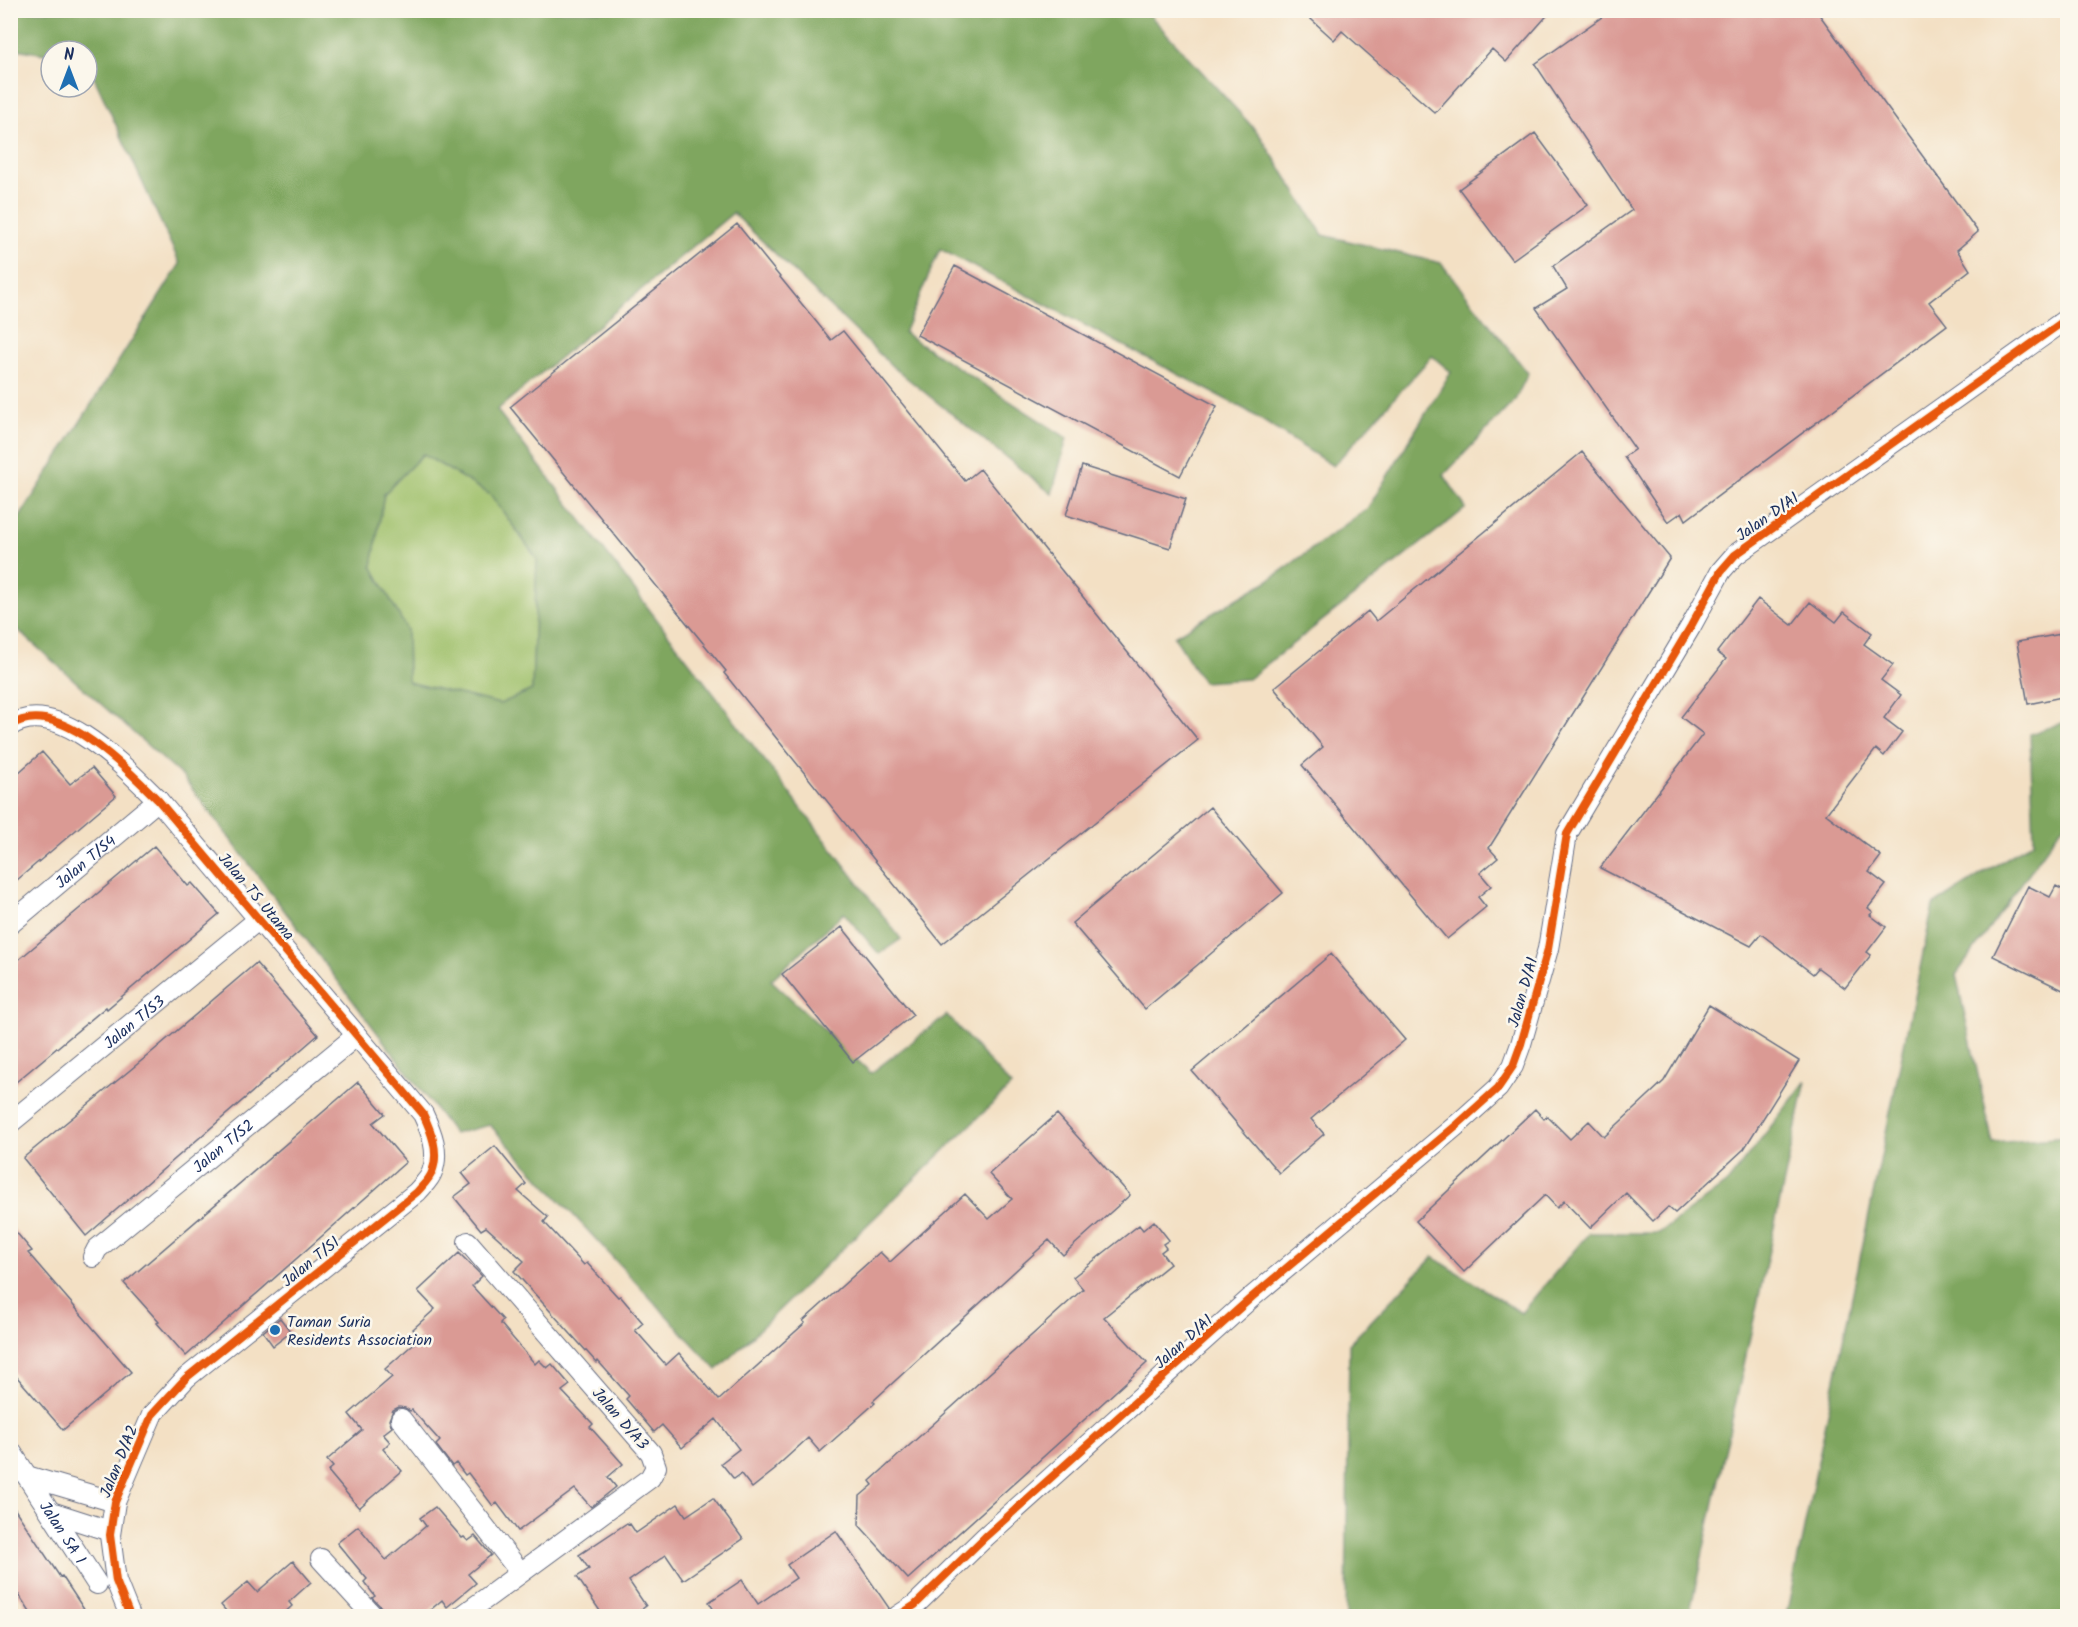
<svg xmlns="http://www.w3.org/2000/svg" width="2078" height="1627" viewBox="0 0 2078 1627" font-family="Kalam,sans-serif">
<rect width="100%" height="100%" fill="#fbf7ec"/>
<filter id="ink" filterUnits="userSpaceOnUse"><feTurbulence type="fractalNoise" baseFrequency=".0167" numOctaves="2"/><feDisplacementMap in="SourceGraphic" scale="12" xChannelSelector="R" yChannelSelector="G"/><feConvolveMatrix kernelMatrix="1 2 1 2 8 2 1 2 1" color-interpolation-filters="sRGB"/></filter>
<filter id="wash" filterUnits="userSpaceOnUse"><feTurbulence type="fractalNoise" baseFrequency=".008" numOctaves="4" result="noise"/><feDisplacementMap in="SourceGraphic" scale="24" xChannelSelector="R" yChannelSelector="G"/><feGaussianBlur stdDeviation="1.35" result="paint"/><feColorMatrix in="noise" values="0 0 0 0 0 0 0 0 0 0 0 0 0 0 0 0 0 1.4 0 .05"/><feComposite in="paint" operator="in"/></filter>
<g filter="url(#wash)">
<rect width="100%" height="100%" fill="#f3e0c4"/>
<!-- green -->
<path fill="#9fc06a" stroke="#5d7864" stroke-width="1.5" d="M 423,454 L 491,495 L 537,559 L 532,690 L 500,704 L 408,682 L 407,630 L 372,566 L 384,494 Z"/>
<!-- forest -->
<path fill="#7fa65e" stroke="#4d6a5e" stroke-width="1.5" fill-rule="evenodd" d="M 11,11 L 1146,11 L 1259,134 L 1323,235 L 1441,263 L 1528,373 L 1515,400 L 1444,475 L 1466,508 L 1248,679 L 1203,682 L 1174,636 L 1269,580 L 1368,508 L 1451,372 L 1432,356 L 1333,466 L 1246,410 L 940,249 L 904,333 L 1067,438 L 1052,494 L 893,367 L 733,213 L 497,410 L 901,939 L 879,954 L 844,913 L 771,980 L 871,1073 L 947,1015 L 1011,1086 L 717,1370 L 490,1125 L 454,1134 L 183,777 L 11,624 L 11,531 L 180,264 L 87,62 L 87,51 L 51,51 L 51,55 L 11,48 ZM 423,454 L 491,495 L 537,559 L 532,690 L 500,704 L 408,682 L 407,630 L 372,566 L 384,494 Z
M 2067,721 L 2067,820 L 1956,975 L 1993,1143 L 2067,1137 L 2067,1616 L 1786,1616 L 1933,905 L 2034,841 L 2030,734 Z
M 1806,1081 L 1689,1616 L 1346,1616 L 1349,1344 L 1433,1257 L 1521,1313 L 1589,1233 L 1659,1233 L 1727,1183 Z"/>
<g id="blocks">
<!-- building -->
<path fill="#da9a94" d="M 1301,10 L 1552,10 L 1506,62 L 1492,49 L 1435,113 L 1342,31 L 1334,40 Z
M 1612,10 L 1816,10 L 1978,232 L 1957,250 L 1970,270 L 1929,302 L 1947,325 L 1686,520 L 1682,512 L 1668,522 L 1624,457 L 1635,449 L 1536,308 L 1567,289 L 1553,266 L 1632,210 L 1535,64 Z
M 1535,133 L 1588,205 L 1512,260 L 1459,189 Z
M 737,224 L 831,340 L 843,331 L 965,481 L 980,469 L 1198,740 L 942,944 L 724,673 L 726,671 L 510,407 Z
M 955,266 L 1217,406 L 1180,476 L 917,335 Z
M 1582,452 L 1670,558 L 1489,848 L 1498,858 L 1480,873 L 1491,886 L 1478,897 L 1486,907 L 1447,939 L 1302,765 L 1323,747 L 1274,688 L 1368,611 L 1376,621 Z
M 1082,466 L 1186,499 L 1170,548 L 1066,515 Z
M 1758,599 L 1792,625 L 1810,602 L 1836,622 L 1844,612 L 1872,633 L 1864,644 L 1893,665 L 1881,680 L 1901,695 L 1884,718 L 1902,732 L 1884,756 L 1876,749 L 1826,814 L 1881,856 L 1869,872 L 1886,885 L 1868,908 L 1873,912 L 1870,915 L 1886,927 L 1867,952 L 1871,955 L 1845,988 L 1818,968 L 1813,974 L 1761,934 L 1751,946 L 1600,868 L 1703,734 L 1681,717 L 1726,659 L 1717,652 Z
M 2067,633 L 2067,696 L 2028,704 L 2017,642 Z
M 42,752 L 70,784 L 92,768 L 116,796 L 10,886 L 10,780 Z
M 1210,807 L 1283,893 L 1145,1009 L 1072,923 Z
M 154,846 L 188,886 L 192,883 L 219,914 L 107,1009 L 106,1007 L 10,1087 L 10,967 Z
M 2028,886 L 2050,897 L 2056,886 L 2067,892 L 2067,992 L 1993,956 Z
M 842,927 L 913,1015 L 853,1062 L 782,974 Z
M 1331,954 L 1405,1040 L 1311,1119 L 1324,1134 L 1279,1173 L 1192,1071 Z
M 256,963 L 318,1035 L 86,1236 L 23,1158 L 146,1057 Z
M 1709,1005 L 1799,1061 L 1744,1149 L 1675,1213 L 1668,1207 L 1653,1221 L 1626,1193 L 1590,1228 L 1564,1201 L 1557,1208 L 1545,1195 L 1464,1272 L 1416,1221 L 1535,1109 L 1544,1119 L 1547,1116 L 1570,1139 L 1589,1121 L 1604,1137 L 1664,1081 Z
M 358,1082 L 385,1114 L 373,1123 L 406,1162 L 186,1356 L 157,1323 L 159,1322 L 124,1283 Z
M 1057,1114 L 1130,1195 L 1063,1255 L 1049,1240 L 873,1401 L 875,1403 L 820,1452 L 808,1438 L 775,1468 L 776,1469 L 752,1488 L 741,1474 L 734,1479 L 721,1463 L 739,1449 L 716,1419 L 682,1448 L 662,1425 L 654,1432 L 626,1399 L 629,1396 L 598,1361 L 597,1363 L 514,1271 L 524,1261 L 486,1227 L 481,1230 L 454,1197 L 471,1184 L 462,1173 L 495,1146 L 526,1184 L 518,1191 L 548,1217 L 544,1222 L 584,1265 L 587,1263 L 618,1297 L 620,1296 L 643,1323 L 635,1330 L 666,1365 L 679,1353 L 719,1400 L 805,1323 L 803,1321 L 880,1252 L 890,1262 L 965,1194 L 989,1219 L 1012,1199 L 989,1174 Z
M 1154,1221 L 1169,1240 L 1163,1244 L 1166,1248 L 1161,1252 L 1170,1264 L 1104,1317 L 1147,1363 L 908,1579 L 859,1525 L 860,1496 L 873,1485 L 870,1481 L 1083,1289 L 1073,1277 L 1139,1225 L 1143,1230 Z
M 10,1225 L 32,1251 L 28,1253 L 131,1372 L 63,1430 L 10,1369 Z
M 459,1253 L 482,1276 L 472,1286 L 503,1320 L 500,1323 L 535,1364 L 539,1360 L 547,1368 L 552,1364 L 570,1385 L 562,1391 L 593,1424 L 590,1427 L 623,1464 L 608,1477 L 616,1487 L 591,1507 L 575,1489 L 518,1531 L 497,1503 L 493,1506 L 468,1473 L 465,1475 L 456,1463 L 452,1466 L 436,1445 L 440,1441 L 412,1410 L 410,1411 L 405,1408 L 399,1407 L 393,1410 L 389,1420 L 392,1427 L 383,1434 L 390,1442 L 383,1449 L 402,1471 L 359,1508 L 328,1471 L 333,1467 L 327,1460 L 362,1430 L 349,1414 L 392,1377 L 385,1369 L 420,1338 L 413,1329 L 435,1309 L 418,1291 Z
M 280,1318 L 291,1332 L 273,1346 L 263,1332 Z
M 713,1498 L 743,1539 L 683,1580 L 666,1555 L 629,1581 L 646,1606 L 631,1617 L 604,1617 L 577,1577 L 589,1569 L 579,1555 L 627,1523 L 628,1525 L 630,1524 L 636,1533 L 678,1504 L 686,1516 Z
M 10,1502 L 60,1577 L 62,1576 L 89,1617 L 33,1617 L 19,1595 L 17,1596 L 10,1586 Z
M 435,1507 L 462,1538 L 464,1537 L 468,1541 L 475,1536 L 491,1555 L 468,1574 L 476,1583 L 447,1607 L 442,1600 L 422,1617 L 385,1617 L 382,1608 L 372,1598 L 375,1596 L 364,1582 L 367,1579 L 337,1543 L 358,1526 L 386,1560 L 426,1526 L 420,1518 Z
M 836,1531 L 889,1608 L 886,1617 L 718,1617 L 709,1602 L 742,1580 L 758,1604 L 796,1578 L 787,1565 Z
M 293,1561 L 311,1582 L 289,1602 L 292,1606 L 280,1617 L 231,1617 L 221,1605 L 248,1582 L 257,1592 Z"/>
</g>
</g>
<g filter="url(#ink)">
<use href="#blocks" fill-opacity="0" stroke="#676d82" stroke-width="1.5"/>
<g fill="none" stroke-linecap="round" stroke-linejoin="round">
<!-- minor casing -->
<g stroke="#676d82" stroke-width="22">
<g id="minor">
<path d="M 10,726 C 57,694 127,770 158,800 L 423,1114 C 431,1131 440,1152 432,1172 C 430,1179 422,1186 417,1192 L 186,1378 L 152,1415 L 115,1502 L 110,1535 L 116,1581 L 130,1616"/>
<path id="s1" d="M 10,924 L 158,800"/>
<path id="s2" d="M 10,1123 L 259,919"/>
<path id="s3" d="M 93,1257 L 97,1249 L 356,1036"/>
<path d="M 401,1419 L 520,1572"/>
<path id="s4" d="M 10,1450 L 97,1584"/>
<path d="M 27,1476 L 115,1502"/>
<path d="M 51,1512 L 110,1531"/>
<path d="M 321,1559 L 373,1616"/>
<path d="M 462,1616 L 650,1478 L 656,1467 L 651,1453 L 468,1242"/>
<path d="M 898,1616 L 915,1605 L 985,1537 L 1252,1297 L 1458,1124 L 1498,1088 L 1513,1066 L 1521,1044 L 1548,949 L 1567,834 L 1691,626 L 1721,571 L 1735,555 L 2068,318"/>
</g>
</g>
<!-- minor -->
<use href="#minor" stroke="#fff" stroke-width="20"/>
<!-- cycleway casing -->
<g stroke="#fbf7ec" stroke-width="11">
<path id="cycleway" d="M 10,726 C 57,694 127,770 158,800 L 423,1114 C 431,1131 440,1152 432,1172 C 430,1179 422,1186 417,1192 L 186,1378 L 152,1415 L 115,1502 L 110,1535 L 116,1581 L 130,1616
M 898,1616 L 915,1605 L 985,1537 L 1252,1297 L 1458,1124 L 1498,1088 L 1513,1066 L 1521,1044 L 1548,949 L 1567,834 L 1691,626 L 1721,571 L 1735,555 L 2068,318"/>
</g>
<!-- cycleway -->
<use href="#cycleway" stroke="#e8590c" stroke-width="8"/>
</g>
</g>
<!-- markers -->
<circle fill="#1f6fb2" stroke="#fbf7ec" stroke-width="2" cx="275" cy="1330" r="6"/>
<g text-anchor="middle" stroke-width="5" stroke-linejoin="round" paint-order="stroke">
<!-- street labels -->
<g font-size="16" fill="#1b2f5e" stroke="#fbf7ec">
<text transform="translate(1767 516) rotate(-35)" y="6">Jalan D/A1</text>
<text dy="6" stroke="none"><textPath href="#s1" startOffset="98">Jalan T/S4</textPath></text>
<text transform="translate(257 896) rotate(50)" y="6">Jalan TS Utama</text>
<text transform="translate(1522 992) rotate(-74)" y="6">Jalan D/A1</text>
<text dy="6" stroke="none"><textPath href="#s2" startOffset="160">Jalan T/S3</textPath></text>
<text dy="6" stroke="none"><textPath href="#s3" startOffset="172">Jalan T/S2</textPath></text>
<text transform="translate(310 1261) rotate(-39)" y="6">Jalan T/S1</text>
<text transform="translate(1183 1341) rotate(-42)" y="6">Jalan D/A1</text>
<text transform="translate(621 1418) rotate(49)" y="6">Jalan D/A3</text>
<text transform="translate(118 1461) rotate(-68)" y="6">Jalan D/A2</text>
<text dy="6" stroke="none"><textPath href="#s4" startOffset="98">Jalan SA 1</textPath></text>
</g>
<!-- poi labels -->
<g font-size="16" fill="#1b2f5e" stroke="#fbf7ec" text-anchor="start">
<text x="287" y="1327">Taman Suria<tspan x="287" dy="18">Residents Association</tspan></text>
</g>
</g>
<!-- margin -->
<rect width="2078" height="1627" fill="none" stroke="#fbf7ec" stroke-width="36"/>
<!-- north arrow -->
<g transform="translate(69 69)"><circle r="28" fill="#fbf7ec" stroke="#a1a7b3" stroke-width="1.5"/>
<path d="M0-4.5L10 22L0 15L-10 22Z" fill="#1f6fb2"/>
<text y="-9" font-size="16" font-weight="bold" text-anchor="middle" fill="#1b2f5e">N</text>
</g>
</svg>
